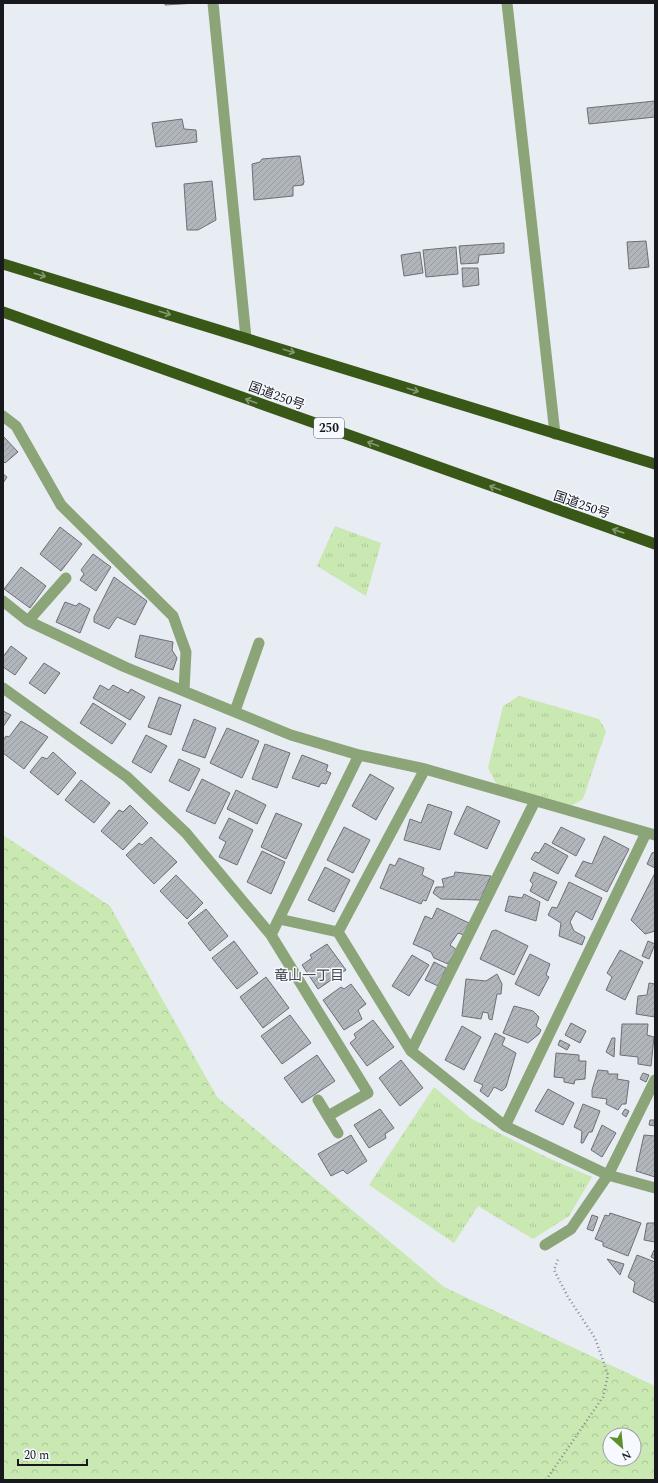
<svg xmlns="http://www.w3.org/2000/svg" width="658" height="1483" viewBox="0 0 658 1483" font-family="Spectral,'Noto Sans JP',serif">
<defs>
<pattern id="forest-crowns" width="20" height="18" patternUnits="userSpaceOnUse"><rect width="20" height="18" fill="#c9e8b2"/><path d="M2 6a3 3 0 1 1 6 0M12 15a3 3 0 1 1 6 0" fill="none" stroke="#acc698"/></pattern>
<pattern id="park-tufts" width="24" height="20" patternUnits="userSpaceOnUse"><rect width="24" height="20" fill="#c9e8b2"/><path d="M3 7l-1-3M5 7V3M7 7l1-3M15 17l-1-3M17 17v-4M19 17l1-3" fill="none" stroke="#acc698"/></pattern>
<pattern id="building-hatch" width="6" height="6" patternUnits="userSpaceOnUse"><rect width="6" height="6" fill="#b1b6bc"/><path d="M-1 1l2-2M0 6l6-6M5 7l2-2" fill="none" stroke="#989ca1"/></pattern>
</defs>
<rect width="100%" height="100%" fill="#e8ecf3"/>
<!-- forest -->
<path fill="url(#forest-crowns)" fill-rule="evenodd" d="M 3,835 L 110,906 L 217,1097 L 444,1287 L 655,1386 L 655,1480 L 3,1480 ZM 610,1435 L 634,1435 L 634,1459 L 610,1459 Z"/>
<!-- park -->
<path fill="url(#park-tufts)" d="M 335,526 L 381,543 L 366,596 L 317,566 Z
M 519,696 L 599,719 L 606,731 L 583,799 L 571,806 L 498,787 L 488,768 L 503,706 Z
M 434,1087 L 472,1119 L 546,1157 L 592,1177 L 569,1216 L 533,1239 L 478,1206 L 454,1243 L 369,1185 Z"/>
<!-- building -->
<path fill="url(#building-hatch)" stroke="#6c7075" d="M 165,3 L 196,3 L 165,5 Z
M 655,101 L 655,117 L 589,124 L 587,108 Z
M 182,119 L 184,129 L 196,130 L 197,142 L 156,147 L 152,123 Z
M 298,156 L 300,156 L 304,182 L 303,185 L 293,186 L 293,196 L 254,200 L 252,164 L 260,162 L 262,159 Z
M 212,181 L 216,220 L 198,230 L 187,230 L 184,184 Z
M 646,241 L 649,267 L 629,269 L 627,242 Z
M 504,243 L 504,253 L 479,255 L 478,263 L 461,264 L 459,246 Z
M 456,247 L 458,274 L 426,277 L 423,250 Z
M 420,252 L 423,273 L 404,276 L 401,255 Z
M 462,268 L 478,268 L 479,285 L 463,287 Z
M 3,436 L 18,452 L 5,463 L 3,461 Z
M 3,474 L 7,477 L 3,483 Z
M 60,527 L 82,544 L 61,571 L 40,554 Z
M 93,554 L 111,567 L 96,591 L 80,580 L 84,574 L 81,570 Z
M 21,567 L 46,586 L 30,608 L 4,589 Z
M 114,577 L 147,601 L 135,625 L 117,617 L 109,629 L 94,622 L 94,617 Z
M 65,602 L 76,606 L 79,603 L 90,609 L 80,633 L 56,622 Z
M 140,635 L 173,642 L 172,650 L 177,658 L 173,670 L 135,657 Z
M 11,646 L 27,658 L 15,675 L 3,667 L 3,657 Z
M 44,663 L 60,673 L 45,694 L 29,683 Z
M 100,685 L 109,690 L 113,685 L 128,693 L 131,689 L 145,697 L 130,720 L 93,698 Z
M 159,697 L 181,705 L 171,735 L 148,727 Z
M 93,703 L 126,724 L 112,744 L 80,723 Z
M 3,711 L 11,715 L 3,727 Z
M 194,719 L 216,728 L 205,758 L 182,750 Z
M 21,721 L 48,737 L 24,769 L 3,753 L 3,740 L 6,736 L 9,737 Z
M 227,728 L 259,741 L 242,778 L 210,763 Z
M 146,735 L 167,746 L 151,773 L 132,762 Z
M 265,744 L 290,753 L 277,788 L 252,779 Z
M 53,752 L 76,773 L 58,795 L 30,772 L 42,757 L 47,759 Z
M 302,755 L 328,765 L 326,771 L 331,773 L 326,784 L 321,783 L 319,787 L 292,778 Z
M 179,759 L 200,769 L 189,791 L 169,781 Z
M 370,774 L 394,788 L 376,820 L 352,806 Z
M 202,779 L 230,793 L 215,824 L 186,811 Z
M 81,780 L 110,803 L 94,823 L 65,800 Z
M 236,790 L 266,805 L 257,824 L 227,809 Z
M 428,804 L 452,812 L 440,850 L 404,840 L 410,819 L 421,823 Z
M 130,805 L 148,823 L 123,850 L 101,831 L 119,810 L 123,812 Z
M 467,806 L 500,821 L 487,849 L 454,834 Z
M 276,813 L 302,824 L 286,859 L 261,847 Z
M 229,818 L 253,830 L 237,865 L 219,857 L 226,842 L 219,838 Z
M 344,827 L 370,840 L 353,873 L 327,860 Z
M 561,827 L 585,839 L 576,856 L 552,843 Z
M 604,836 L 629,849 L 607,892 L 575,876 L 583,861 L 592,864 Z
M 151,837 L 177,862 L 154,884 L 126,855 L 139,843 L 142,845 Z
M 545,843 L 568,856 L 558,874 L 531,859 L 535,852 L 539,853 Z
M 262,851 L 285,862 L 271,894 L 247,882 Z
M 655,852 L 655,868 L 647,864 L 652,853 Z
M 399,858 L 424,868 L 422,875 L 434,881 L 426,901 L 423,900 L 421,904 L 380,888 L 390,864 L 395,866 Z
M 325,867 L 350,880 L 334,912 L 308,900 Z
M 455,872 L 491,876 L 480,900 L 441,899 L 433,893 L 436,887 L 444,887 L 442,879 L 454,876 Z
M 534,872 L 557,882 L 548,901 L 530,891 L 533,884 L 530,881 Z
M 655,873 L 655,931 L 645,934 L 631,920 Z
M 176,875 L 203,903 L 187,919 L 160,891 Z
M 569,882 L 602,898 L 592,920 L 576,911 L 570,922 L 574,931 L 585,937 L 582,945 L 559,936 L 561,923 L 548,915 L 552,907 L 557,908 Z
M 524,894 L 540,902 L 536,921 L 505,911 L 509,896 L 522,898 Z
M 437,908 L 469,923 L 464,935 L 458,933 L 450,945 L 457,950 L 448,964 L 434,958 L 431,952 L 413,944 L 425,916 L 432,919 Z
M 206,909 L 228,936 L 210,951 L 188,923 Z
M 496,930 L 528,946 L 514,975 L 480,959 L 492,931 Z
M 234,941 L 258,973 L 237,989 L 212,958 Z
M 648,941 L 655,944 L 649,959 L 642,956 Z
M 327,944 L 346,970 L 318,989 L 302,965 L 312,958 L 310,955 Z
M 620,950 L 643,962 L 625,1000 L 606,990 L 612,977 L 607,973 Z
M 530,954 L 550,964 L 546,975 L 549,977 L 539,996 L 515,984 Z
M 412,955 L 429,965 L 409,996 L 392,986 Z
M 434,962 L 446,968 L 438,986 L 425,980 Z
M 497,974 L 502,984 L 501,994 L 497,994 L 492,1020 L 489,1019 L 488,1013 L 483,1012 L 481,1019 L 462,1016 L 466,979 L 486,981 Z
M 266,977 L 289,1008 L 263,1028 L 240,997 Z
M 649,983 L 655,984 L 655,1017 L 636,1014 L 638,996 L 647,995 Z
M 351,984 L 366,1004 L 358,1010 L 362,1019 L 344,1030 L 323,1000 L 341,987 L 344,989 Z
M 514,1006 L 533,1011 L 539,1017 L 536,1026 L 541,1030 L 539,1034 L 528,1043 L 503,1033 Z
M 290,1015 L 311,1043 L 282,1064 L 261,1036 Z
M 373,1020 L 394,1047 L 367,1066 L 350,1043 L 356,1038 L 354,1034 Z
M 571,1023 L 586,1031 L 580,1043 L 565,1035 Z
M 622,1024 L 648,1024 L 647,1035 L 654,1037 L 651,1066 L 638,1064 L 638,1057 L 620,1055 Z
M 462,1026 L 481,1037 L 464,1070 L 445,1060 Z
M 495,1033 L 505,1038 L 502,1045 L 516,1053 L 506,1087 L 502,1091 L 494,1087 L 488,1097 L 480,1091 L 483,1085 L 474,1081 Z
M 612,1038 L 615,1038 L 614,1057 L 606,1052 Z
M 560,1040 L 570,1045 L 567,1050 L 558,1045 Z
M 556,1053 L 579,1055 L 579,1061 L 586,1061 L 585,1079 L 575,1080 L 574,1084 L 564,1082 L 564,1078 L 554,1077 Z
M 317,1055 L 335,1081 L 302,1103 L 284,1078 Z
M 401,1060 L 423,1088 L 400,1106 L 379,1078 Z
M 598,1070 L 608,1071 L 608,1074 L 618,1074 L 617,1079 L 629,1081 L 626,1104 L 622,1104 L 618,1110 L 606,1104 L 607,1099 L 592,1097 L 592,1090 Z
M 643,1073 L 649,1075 L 646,1082 L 640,1079 Z
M 548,1089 L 574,1103 L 563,1125 L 535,1111 Z
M 583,1104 L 600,1111 L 592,1132 L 589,1132 L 583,1143 L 581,1143 L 582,1131 L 574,1127 Z
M 380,1109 L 394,1128 L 385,1134 L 386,1138 L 369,1148 L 354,1125 Z
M 625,1109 L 629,1111 L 626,1117 L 622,1114 Z
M 650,1120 L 655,1120 L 655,1126 L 649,1125 Z
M 602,1125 L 616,1133 L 602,1157 L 591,1150 Z
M 351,1135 L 367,1161 L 347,1174 L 343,1170 L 331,1176 L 318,1154 Z
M 644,1135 L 655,1136 L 655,1177 L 636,1171 Z
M 610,1213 L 641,1223 L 628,1256 L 603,1246 L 603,1242 L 595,1239 L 605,1215 L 609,1216 Z
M 592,1215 L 598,1217 L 593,1231 L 587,1229 Z
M 647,1223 L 655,1223 L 655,1242 L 644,1240 Z
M 654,1250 L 655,1250 L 655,1259 L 651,1257 Z
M 637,1255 L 655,1262 L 655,1303 L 633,1292 L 635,1282 L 628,1277 Z
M 607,1259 L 624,1264 L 620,1275 Z"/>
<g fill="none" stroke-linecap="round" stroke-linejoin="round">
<!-- path -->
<path stroke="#878a8f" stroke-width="2.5" stroke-dasharray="1 3" stroke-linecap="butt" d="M 546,1480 L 603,1397 L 608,1375 L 595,1338 L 568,1297 L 554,1270 L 559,1257"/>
<!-- minor -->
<path stroke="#8ba478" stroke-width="11" d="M 213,3 L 246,338
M 507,3 L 555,434
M 3,416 L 16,426 L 61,505 L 173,616 L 186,652 L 184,690
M 3,601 L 28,621 L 125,667 L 291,735 L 359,755 L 425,769 L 655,835
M 28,621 L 66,578
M 3,688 L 127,777 L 186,833 L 271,935 L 368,1093 L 328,1116
M 235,711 L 259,643
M 279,919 L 338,932 L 411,1051 L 505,1126 L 608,1175 L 655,1188
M 338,932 L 425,769
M 271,935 L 359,755
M 411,1051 L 535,801
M 318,1100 L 338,1133
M 505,1126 L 646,833
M 545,1245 L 571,1229 L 608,1175 L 655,1080"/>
<!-- trunk -->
<path stroke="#395818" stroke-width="11" d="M 3,264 L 655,464
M 3,312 L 655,544"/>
</g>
<!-- one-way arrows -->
<defs><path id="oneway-shaft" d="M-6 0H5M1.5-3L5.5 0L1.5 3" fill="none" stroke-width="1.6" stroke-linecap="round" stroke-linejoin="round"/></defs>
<g stroke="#859874">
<use href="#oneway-shaft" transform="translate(40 275) rotate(17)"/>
<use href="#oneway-shaft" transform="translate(165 313) rotate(17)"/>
<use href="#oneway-shaft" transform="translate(289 351) rotate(17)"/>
<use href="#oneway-shaft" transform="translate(413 390) rotate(17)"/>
<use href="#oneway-shaft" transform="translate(251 401) rotate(-160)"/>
<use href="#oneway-shaft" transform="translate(373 444) rotate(-160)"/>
<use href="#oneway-shaft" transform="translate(495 488) rotate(-160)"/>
<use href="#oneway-shaft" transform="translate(618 531) rotate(-161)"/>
</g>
<g text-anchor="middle" stroke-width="3" stroke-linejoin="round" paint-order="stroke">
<!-- shield labels -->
<rect fill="#f6f9ff" stroke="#5b5c60" stroke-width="1" x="314" y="418" width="30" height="20" rx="3"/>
<g font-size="12" font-weight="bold" fill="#18191c">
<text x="329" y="432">250</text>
</g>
<!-- street labels -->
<g font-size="13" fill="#18191c" stroke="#f6f9ff">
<text transform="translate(277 395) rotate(20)" y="5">国道250号</text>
<text transform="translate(582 504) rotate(19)" y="5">国道250号</text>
</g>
<!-- neighbourhood labels -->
<g font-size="14" fill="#45484e" stroke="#f6f9ff">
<text x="309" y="980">竜山一丁目</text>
</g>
</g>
<!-- border -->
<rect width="658" height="1483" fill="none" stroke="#18191c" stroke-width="8"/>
<!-- north arrow -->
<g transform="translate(622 1447) rotate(153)"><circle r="19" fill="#f6f9ff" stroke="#9d9fa4"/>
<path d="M0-3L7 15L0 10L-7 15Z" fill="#5e9028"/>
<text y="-6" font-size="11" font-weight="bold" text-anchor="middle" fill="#18191c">N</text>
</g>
<!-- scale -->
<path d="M18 1459v6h69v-6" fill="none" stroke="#18191c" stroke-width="2"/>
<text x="24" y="1459" font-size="12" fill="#18191c" stroke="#f6f9ff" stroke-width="3" paint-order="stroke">20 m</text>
</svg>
